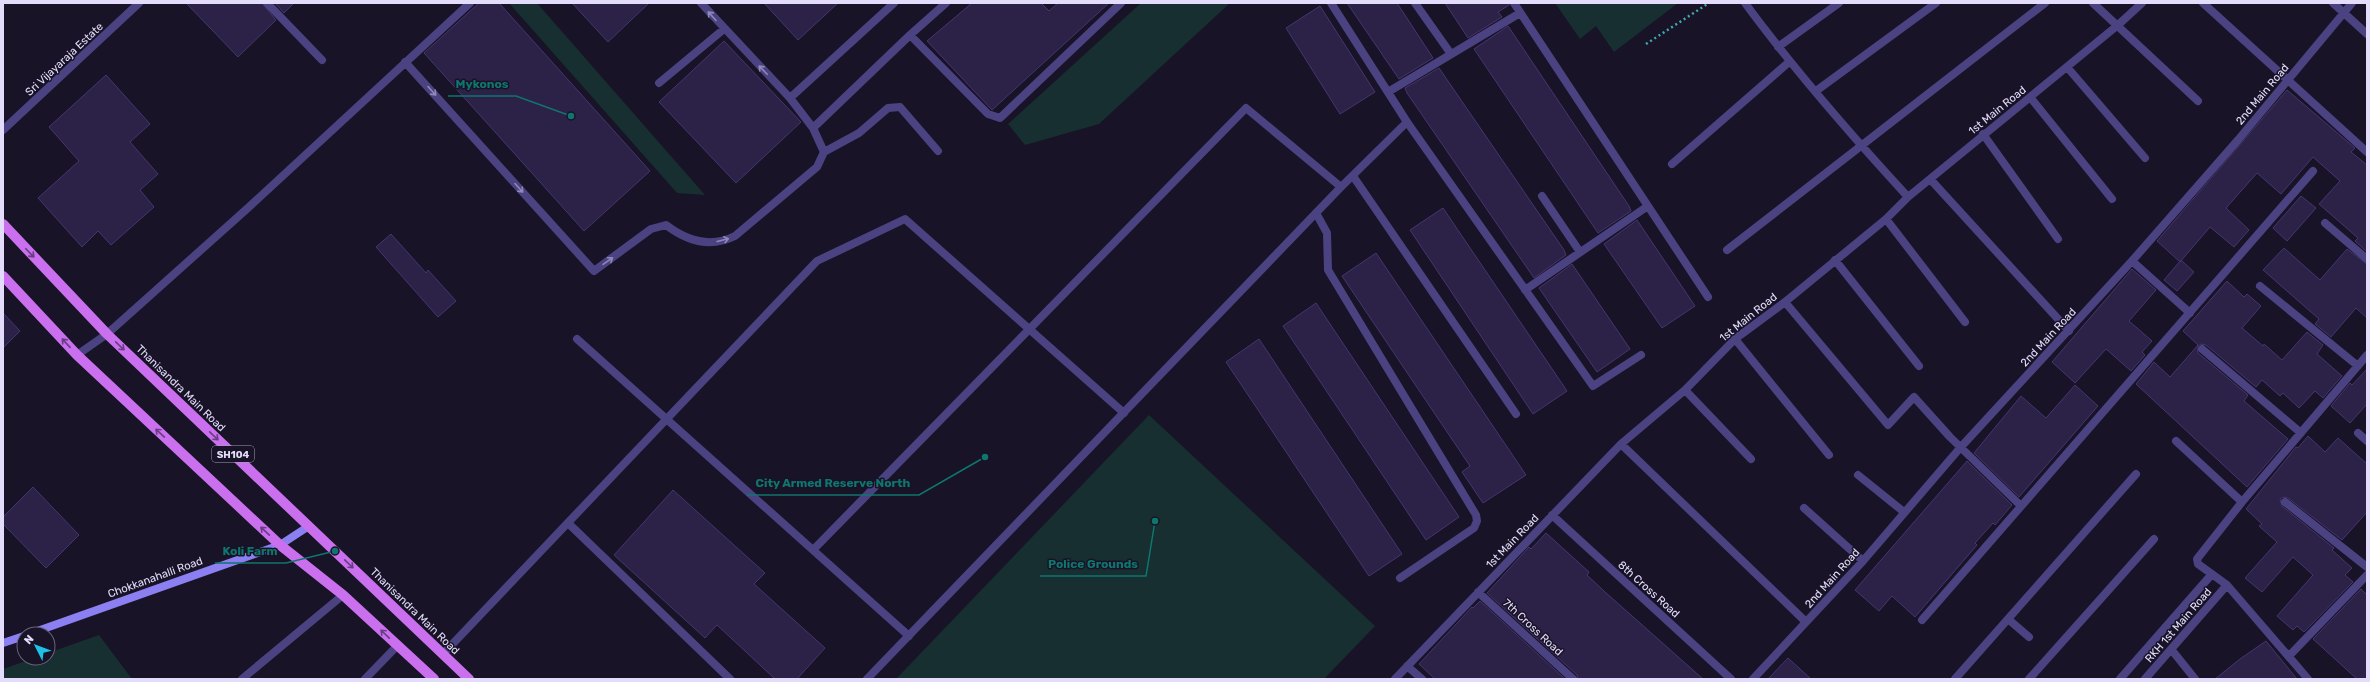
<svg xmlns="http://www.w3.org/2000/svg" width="2370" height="682" viewBox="0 0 2370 682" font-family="Rubik,sans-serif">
<rect width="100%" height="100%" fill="#181327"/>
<!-- green -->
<path fill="#172f30" d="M 509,3 L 537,3 L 705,195 L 677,193 Z
M 1141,3 L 1230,3 L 1099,124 L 1025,145 L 1008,124 Z
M 1555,3 L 1678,3 L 1614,52 L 1596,26 L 1580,39 Z
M 1149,415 L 1375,626 L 1324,679 L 896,679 Z
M 99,635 L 132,679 L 3,679 L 3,669 L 34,658 L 48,658 L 48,653 Z"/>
<!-- building -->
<path fill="#2c2146" stroke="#46366f" d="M 186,3 L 262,3 L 276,20 L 238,57 Z
M 275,3 L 294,3 L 284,13 Z
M 479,3 L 499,3 L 650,171 L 584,231 L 424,53 Z
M 572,3 L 649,3 L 608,42 Z
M 764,3 L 838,3 L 798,40 Z
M 972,3 L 1041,3 L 1049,11 L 1058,3 L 1109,3 L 992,110 L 927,41 Z
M 1347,3 L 1397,3 L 1433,58 L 1399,79 Z
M 1445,3 L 1509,3 L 1509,5 L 1498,12 L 1502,17 L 1468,38 Z
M 1320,6 L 1375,92 L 1340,114 L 1286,28 Z
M 1508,26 L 1629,206 L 1631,211 L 1598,233 L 1474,49 Z
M 724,41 L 801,122 L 736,183 L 659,102 Z
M 1439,68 L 1564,250 L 1566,255 L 1534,278 L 1407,93 L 1405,88 Z
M 106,75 L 150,124 L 130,142 L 158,174 L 140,190 L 154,207 L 111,245 L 98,231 L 82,247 L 38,198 L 79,161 L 49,127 Z
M 2287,90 L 2355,148 L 2351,152 L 2367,165 L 2367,252 L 2355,241 L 2358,238 L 2319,204 L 2340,181 L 2313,157 L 2281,194 L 2257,173 L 2226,208 L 2249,230 L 2234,247 L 2210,227 L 2180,262 L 2157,241 Z
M 2301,196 L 2316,208 L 2287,241 L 2273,228 Z
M 1443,208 L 1567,391 L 1533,414 L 1410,230 Z
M 1637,220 L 1695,306 L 1662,328 L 1604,244 Z
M 391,234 L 426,273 L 428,270 L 456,301 L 438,317 L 376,247 Z
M 2284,248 L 2320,280 L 2347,249 L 2367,264 L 2367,318 L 2356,308 L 2331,337 L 2315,324 L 2319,319 L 2263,270 Z
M 1376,253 L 1526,475 L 1483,503 L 1462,472 L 1470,466 L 1342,276 Z
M 2181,260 L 2194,272 L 2177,291 L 2164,280 Z
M 1572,264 L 1630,349 L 1597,372 L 1539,288 Z
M 2132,269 L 2156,290 L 2129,321 L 2152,341 L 2142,352 L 2145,355 L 2131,371 L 2106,349 L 2075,383 L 2052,362 Z
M 2227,281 L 2244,297 L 2247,294 L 2261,306 L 2242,328 L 2263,346 L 2264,344 L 2282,360 L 2307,332 L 2323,345 L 2317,354 L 2342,376 L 2323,398 L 2315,391 L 2299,408 L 2283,393 L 2280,396 L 2262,380 L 2256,387 L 2206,345 L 2201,344 L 2198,346 L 2198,353 L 2248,395 L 2244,401 L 2288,439 L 2247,487 L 2136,384 L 2154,362 L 2170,377 L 2198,345 L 2183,331 Z
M 1316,303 L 1459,517 L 1426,540 L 1283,326 Z
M 3,313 L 20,331 L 3,348 Z
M 1259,339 L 1402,554 L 1369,576 L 1226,362 Z
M 2367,369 L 2367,404 L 2350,423 L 2331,406 L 2350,383 L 2352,385 Z
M 2075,385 L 2098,406 L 2019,497 L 1974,453 L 2021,396 L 2046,418 Z
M 2308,436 L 2325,452 L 2338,438 L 2367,464 L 2367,512 L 2342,540 L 2288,498 L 2283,497 L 2280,499 L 2282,506 L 2334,548 L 2332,550 L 2352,568 L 2345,575 L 2353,582 L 2304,632 L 2297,626 L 2293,630 L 2277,616 L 2313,575 L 2293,557 L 2262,592 L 2245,578 L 2277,542 L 2259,526 L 2262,524 L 2246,509 L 2296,447 L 2298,448 Z
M 1967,461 L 2012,505 L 1995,525 L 1993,523 L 1975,543 L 1977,545 L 1915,617 L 1892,596 L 1879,611 L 1855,590 Z
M 33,487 L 79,535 L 46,568 L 3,524 L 3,517 Z
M 673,490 L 765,573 L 754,584 L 825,648 L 797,679 L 775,679 L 717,625 L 705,638 L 614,555 Z
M 1546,533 L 1589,572 L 1587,575 L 1605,592 L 1703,679 L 1578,679 L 1577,675 L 1487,593 L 1529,547 L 1531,549 Z
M 2361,589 L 2367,595 L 2367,679 L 2357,679 L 2313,639 Z
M 1480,601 L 1565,679 L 1435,679 L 1419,664 L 1472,607 L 1473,608 Z
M 2266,641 L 2297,679 L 2215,679 L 2240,659 Z
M 1788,658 L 1811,679 L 1768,679 Z"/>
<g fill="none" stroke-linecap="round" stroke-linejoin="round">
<!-- path -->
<path stroke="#3eacae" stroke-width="2.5" stroke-dasharray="2 3" stroke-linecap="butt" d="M 1646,44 L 1709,3"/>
<!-- lane -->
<path stroke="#4b4381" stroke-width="8" d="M 577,339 L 909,636
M 568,523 L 730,679
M 813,550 L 1246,108 L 1341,187
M 443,654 L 817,261 L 905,219 L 1124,413
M 867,679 L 1341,187 L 1407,122"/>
<!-- street -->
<path stroke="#4b4381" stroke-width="8" d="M 267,3 L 322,60
M 1331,3 L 1407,122 L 1593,386 L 1641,355
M 1415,3 L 1451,54
M 1514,3 L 1708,297
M 1745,3 C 1795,71 1851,135 1908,197
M 2093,3 L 2198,101
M 2203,3 L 2367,152
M 2333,3 L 2367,34
M 910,35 L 946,3
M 1778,47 L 1839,3
M 405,62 L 594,271 L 651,229 L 666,225 C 687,241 711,248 735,236 L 817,167 L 824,152 L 813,128 L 790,98 L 701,3
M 2067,67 L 2145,158
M 659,83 L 724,29
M 1816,91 L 1936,3
M 1388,92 L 1520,13
M 2030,97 L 2112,199
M 790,98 L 894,3
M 813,128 L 910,35 L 988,114 L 1000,118 L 1121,3
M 3,130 L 139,3
M 1983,134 L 2058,239
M 824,152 L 859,133 L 888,108 L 900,107 L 938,151
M 1672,164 L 1789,62
M 1353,176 L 1516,414
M 1931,180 L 2069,331
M 1542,196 L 1580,252
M 1316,213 L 1327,233 L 1328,270 L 1476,515 L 1477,521 L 1474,528 L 1400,578
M 1886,219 L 1965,322
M 2325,223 L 2367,259
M 1727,250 L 2045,3
M 1835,260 L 1919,366
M 2132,261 L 2190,313
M 2260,286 L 2358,366
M 1525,290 L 1648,206
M 1785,302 L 1888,425 L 1914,397 L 1950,437 L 2021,506
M 1735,339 L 1829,455
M 2202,349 L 2301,433
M 77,355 L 107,334 L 249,207 L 470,3
M 1685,390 L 1751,459
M 2358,433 L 2367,441
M 2176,441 L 2242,502
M 1621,444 L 1806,622
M 1858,475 L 1904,512
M 2285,502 L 2367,567
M 1804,508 L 1863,561
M 1552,515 L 1731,679
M 1478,592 L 1573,679
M 2008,619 L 2029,637
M 1922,620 L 2313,171
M 2171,649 L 2195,679
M 2289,656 L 2367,575
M 1407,666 L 1422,679
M 242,679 L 343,595
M 365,679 L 397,646
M 1395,679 L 1621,444 L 1685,390 L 1735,339 L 1785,302 L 1886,219 L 1908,197 L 2118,25 L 2142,3
M 1753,679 L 1863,561 L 1960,448 L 2132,261 L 2238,140 L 2352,3
M 1955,679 L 2136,474
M 2029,679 L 2154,539
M 2120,679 L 2212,574
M 2145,679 L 2227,585
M 2308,679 L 2227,585 L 2198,564 L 2197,559 L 2242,502 L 2367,355"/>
<!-- secondary -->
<path stroke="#8b7ff1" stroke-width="8" d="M 29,634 L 280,545 L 309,526
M 3,643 L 24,636"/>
<!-- primary -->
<path stroke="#ca70ef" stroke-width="10" d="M 3,224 L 107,334 L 469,679
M 3,276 L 77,355 L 280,545 L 343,595 L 434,679"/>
</g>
<!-- one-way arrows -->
<defs><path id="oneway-shaft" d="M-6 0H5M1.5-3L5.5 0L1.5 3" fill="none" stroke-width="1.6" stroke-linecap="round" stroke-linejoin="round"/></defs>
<g stroke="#8f88b8">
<use href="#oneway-shaft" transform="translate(712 16) rotate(-132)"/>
<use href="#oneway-shaft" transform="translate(763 70) rotate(-134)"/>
<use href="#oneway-shaft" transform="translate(432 91) rotate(48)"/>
<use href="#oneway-shaft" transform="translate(519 188) rotate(48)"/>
<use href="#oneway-shaft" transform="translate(723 240) rotate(-14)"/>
<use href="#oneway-shaft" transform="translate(608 261) rotate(-35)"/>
</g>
<g stroke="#683d81">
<use href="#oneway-shaft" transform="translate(30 253) rotate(46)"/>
<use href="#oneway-shaft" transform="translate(66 343) rotate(-133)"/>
<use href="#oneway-shaft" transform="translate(120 346) rotate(44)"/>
<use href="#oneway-shaft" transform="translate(160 433) rotate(-137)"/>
<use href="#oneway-shaft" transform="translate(214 436) rotate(44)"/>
<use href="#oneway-shaft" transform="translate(265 531) rotate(-137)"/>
<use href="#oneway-shaft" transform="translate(349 564) rotate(44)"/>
<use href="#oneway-shaft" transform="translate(385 634) rotate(-136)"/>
</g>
<g text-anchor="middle" stroke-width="3" stroke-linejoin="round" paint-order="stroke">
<!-- shield labels -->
<rect fill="#181327" stroke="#a6a0bb" stroke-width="1" x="212" y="446" width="42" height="16" rx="3"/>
<g font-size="10" font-weight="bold" fill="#e3ddfb">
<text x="233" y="458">SH104</text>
</g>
<!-- street labels -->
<g font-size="11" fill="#e3ddfb" stroke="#181327">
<text transform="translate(64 59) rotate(-43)" y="4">Sri Vijayaraja Estate</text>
<text transform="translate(2262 94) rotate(-50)" y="4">2nd Main Road</text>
<text transform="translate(1997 110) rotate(-39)" y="4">1st Main Road</text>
<text transform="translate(1748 317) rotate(-39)" y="4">1st Main Road</text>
<text transform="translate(2048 337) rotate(-47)" y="4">2nd Main Road</text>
<text transform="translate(181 388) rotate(44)" y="4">Thanisandra Main Road</text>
<text transform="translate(1512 541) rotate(-46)" y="4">1st Main Road</text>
<text transform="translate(155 577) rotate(-20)" y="4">Chokkanahalli Road</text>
<text transform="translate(1832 578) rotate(-48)" y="4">2nd Main Road</text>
<text transform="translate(1649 589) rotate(42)" y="4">8th Cross Road</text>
<text transform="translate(415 611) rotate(44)" y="4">Thanisandra Main Road</text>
<text transform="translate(2178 625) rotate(-49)" y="4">RKH 1st Main Road</text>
<text transform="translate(1533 627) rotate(43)" y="4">7th Cross Road</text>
</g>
</g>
<!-- callouts -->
<path fill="none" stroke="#0f766e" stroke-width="1.5" d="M571 116L516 96H448M985 457L919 495H747M335 551L286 563H215M1155 521L1146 576H1040"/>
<g fill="#0f766e" stroke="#181327" stroke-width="1.5">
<circle cx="571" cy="116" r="4"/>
<circle cx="985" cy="457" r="4"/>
<circle cx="335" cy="551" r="4"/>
<circle cx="1155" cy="521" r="4"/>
</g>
<g font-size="12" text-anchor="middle" font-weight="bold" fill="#0f766e" stroke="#181327" stroke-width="3" stroke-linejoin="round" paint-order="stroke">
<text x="482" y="88">Mykonos</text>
<text x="833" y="487">City Armed Reserve North</text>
<text x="250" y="555">Koli Farm</text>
<text x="1093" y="568">Police Grounds</text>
</g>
<!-- border -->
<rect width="2370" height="682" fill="none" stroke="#e3ddfb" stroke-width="8"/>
<!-- north arrow -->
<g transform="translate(36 646) rotate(312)"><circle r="19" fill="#181327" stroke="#69647c"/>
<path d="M0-3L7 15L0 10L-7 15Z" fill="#1ec2e6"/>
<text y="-6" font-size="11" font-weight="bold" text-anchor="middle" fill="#e3ddfb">N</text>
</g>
</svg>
